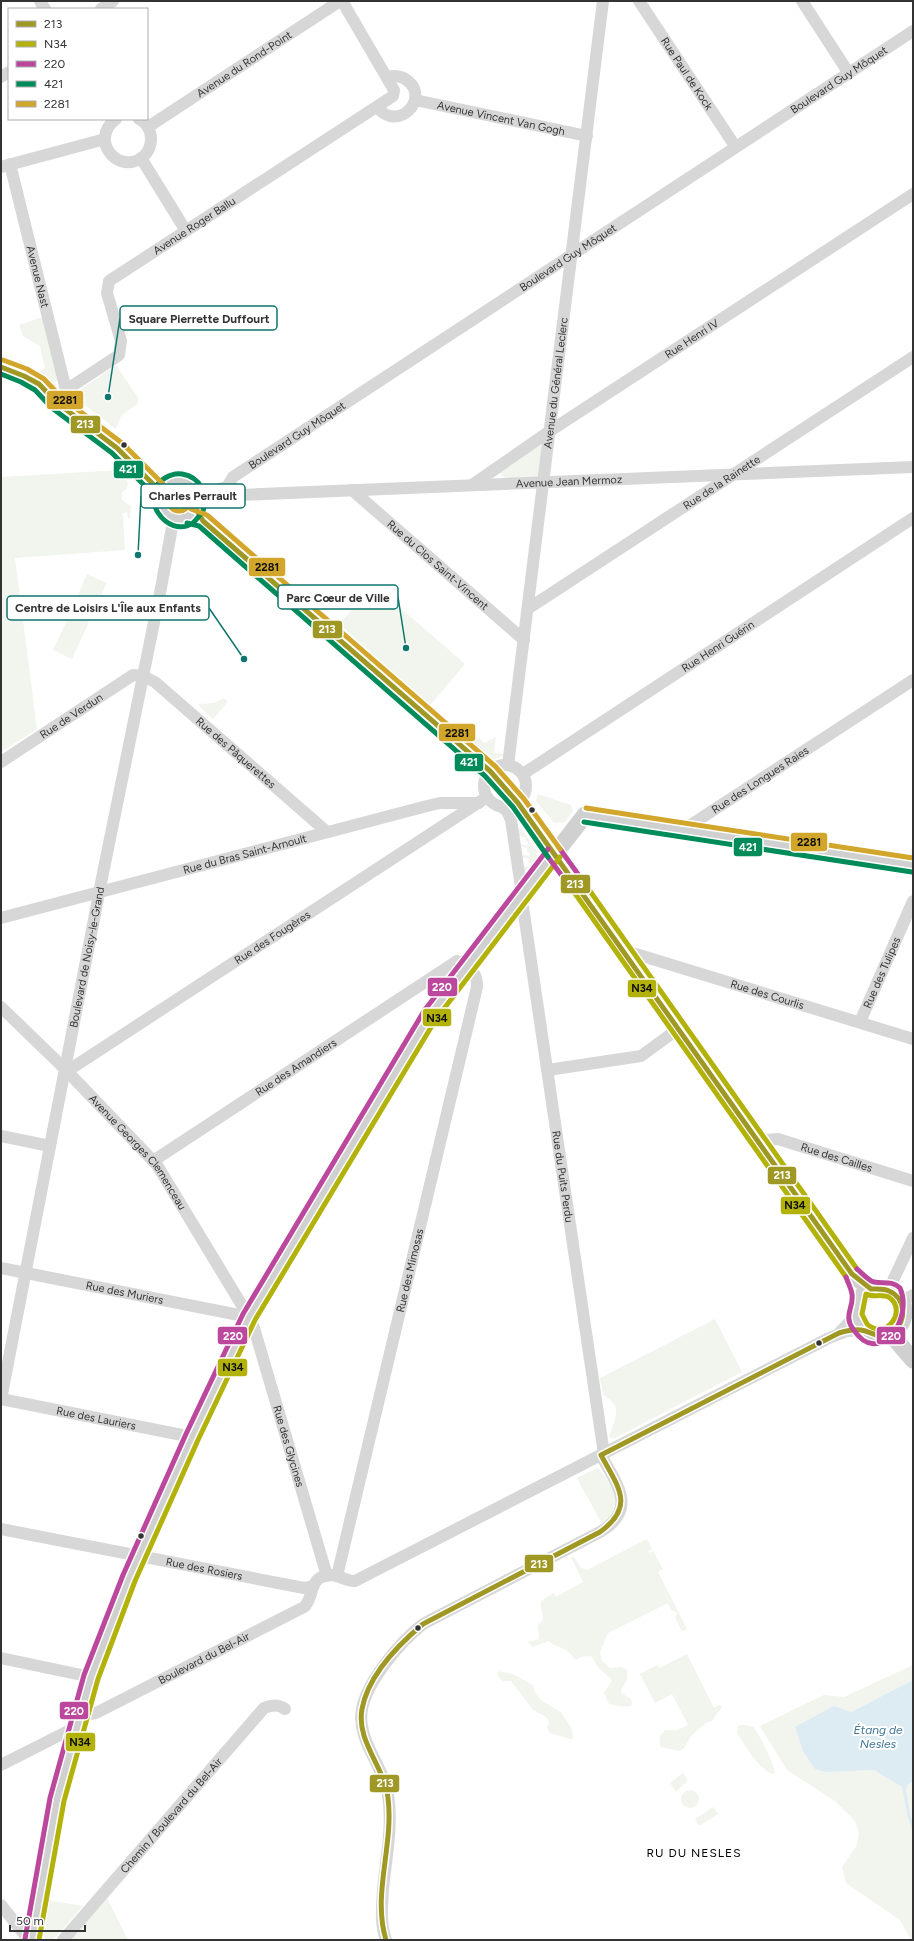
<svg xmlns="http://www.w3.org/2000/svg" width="914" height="1941" viewBox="0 0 914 1941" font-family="Figtree,sans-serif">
<rect width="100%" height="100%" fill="#fff"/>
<!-- green -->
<path fill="#f1f5ed" d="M 42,317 L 58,380 L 53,383 L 17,363 L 19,360 L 39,372 L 45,368 L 40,346 L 23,336 L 19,325 Z
M 116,365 L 139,399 L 137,404 L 121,416 L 116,429 L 78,400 L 77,392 Z
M 539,446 L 542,446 L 539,477 L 505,479 L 500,473 Z
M 120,470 L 121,476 L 126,478 L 128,483 L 127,489 L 122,492 L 122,500 L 131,506 L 130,518 L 128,518 L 127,512 L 123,513 L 125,550 L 15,558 L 37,729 L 1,752 L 1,477 Z
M170 499a10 10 0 1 1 20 0a10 10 0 1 1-20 0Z
M 87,574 L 107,583 L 94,610 L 75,602 Z
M 374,585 L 465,664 L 429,707 L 391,670 L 339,624 Z
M 70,614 L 89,622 L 72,659 L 53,650 Z
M 224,698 L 228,702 L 213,719 L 200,707 L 199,704 L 215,703 Z
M 478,737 L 484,743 L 496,737 L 494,753 L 503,754 L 503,756 L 492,760 L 472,744 Z
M 538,794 L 571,805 L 573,811 L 565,822 L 554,823 L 536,801 Z
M 521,828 L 537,851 L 537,859 L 540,861 L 526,881 L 522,865 L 530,867 L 531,863 L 528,863 L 529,859 L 521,857 L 520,854 L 529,856 L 530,853 L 527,852 L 527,848 L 519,846 L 518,843 L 527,846 L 528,842 L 525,841 L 526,838 L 517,835 L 516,829 Z
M 715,1319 L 742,1372 L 613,1439 L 609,1437 C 615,1419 624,1406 603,1395 L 600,1378 Z
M 597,1468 C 602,1471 605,1477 609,1483 C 619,1499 619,1513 602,1524 L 577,1478 Z
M 647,1539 L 652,1549 L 648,1551 L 649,1553 L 653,1551 L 663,1569 L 658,1572 L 687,1629 L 682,1631 L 675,1618 L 677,1613 L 671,1610 L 668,1603 L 608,1633 L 600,1652 L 602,1661 L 610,1668 L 622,1667 L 627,1670 L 627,1680 L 621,1690 L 621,1693 L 631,1699 L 632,1703 L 631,1706 C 624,1707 616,1706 609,1704 L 604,1693 L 612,1680 L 598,1667 L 591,1656 L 580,1657 L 576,1660 L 574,1659 C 566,1645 559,1650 549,1641 L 532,1647 L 528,1642 L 539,1639 L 538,1626 L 543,1619 C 542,1602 534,1604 554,1593 L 556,1597 L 583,1582 L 571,1557 L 574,1557 L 581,1568 L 587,1570 Z
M 687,1654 L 714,1708 L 719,1705 L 722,1707 L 712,1721 L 706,1723 L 692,1735 L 684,1748 L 679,1751 L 661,1747 C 658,1740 659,1736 665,1730 L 677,1730 L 688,1725 L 672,1694 L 655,1703 L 640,1674 L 657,1665 L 659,1668 Z
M 913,1665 L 913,1680 L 851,1712 L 826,1772 L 874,1770 L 907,1785 L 913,1781 L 913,1940 L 911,1940 L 900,1920 L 846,1883 L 842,1867 L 857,1845 L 859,1833 L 855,1821 L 835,1801 L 787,1770 L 760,1726 L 824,1695 L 844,1697 Z
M 498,1671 L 513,1674 L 533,1685 L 535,1693 L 542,1701 L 561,1712 L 572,1729 L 573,1738 L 570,1739 L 550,1733 L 547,1728 L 549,1722 L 545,1716 L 533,1710 L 511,1681 L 502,1681 L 497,1674 Z
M 743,1725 C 746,1725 750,1726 753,1727 C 758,1731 775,1766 775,1773 L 772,1774 C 758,1768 745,1745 737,1733 L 738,1726 Z
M 683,1773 L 688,1780 L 676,1792 L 670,1783 Z
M681 1799a9 9 0 1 1 18 0a9 9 0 1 1-18 0Z
M 713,1807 L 718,1814 L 699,1826 L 695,1819 Z
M 107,1898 L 128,1940 L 71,1940 Z
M 47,1900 L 83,1906 L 53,1940 L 41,1940 Z"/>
<!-- water -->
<path fill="#ddebf3" d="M 913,1680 L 913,1781 L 907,1785 L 907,1788 L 904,1788 L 874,1770 L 826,1772 L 815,1769 L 803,1751 L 795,1727 L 834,1706 L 851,1712 Z"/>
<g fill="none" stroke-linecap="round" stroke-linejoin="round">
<!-- stream -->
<path stroke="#ddebf3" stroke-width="3" d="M 904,1788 L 909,1816 L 913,1828"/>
<!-- street -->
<g stroke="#d7d7d7" stroke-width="12">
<path d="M 40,1 L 45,9"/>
<path id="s1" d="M 639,1 L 735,146"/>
<path d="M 802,1 L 848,72"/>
<path d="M 101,9 L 113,1"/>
<path d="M 1,77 L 9,72"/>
<path id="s2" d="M 415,100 L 587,136"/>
<path d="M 377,107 C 398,133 430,99 408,81 C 402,76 395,75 387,77"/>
<path d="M 116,119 C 88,140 119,177 144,156 C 148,152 151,146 151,139 C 151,131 147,123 139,119"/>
<path id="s3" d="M 148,127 L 340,1"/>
<path d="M 141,158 L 186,231"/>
<path id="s4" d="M 10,164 L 66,390"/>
<path d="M 1,167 L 105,139"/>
<path id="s5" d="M 56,402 L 66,390 L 119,355 L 121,341 L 107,293 L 109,281 L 393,96 L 394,90 L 342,1"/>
<path id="s6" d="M 472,485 L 550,431 L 913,194"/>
<path id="s7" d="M 227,487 L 233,477 L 913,31"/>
<path id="s8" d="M 227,487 L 232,492 L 239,495 L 913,467"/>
<path id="s9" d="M 352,490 L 524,640"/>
<path d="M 198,494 L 227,487"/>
<path id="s10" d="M 529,608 L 913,357"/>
<path id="s11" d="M 1,762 L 133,675 L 143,676 L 155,682 L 327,832"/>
<path id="s12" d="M 508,765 L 603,1"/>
<circle cx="505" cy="786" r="21"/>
<path id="s13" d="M 523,774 L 913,518"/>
<path d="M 502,807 L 507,811 L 511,820 L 521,887 L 526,890"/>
<path id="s14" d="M 683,830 L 913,680"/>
<path id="s15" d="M 517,901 L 523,907 L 604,1454"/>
<path id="s16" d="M 1,918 L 427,806 L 440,803 L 479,803"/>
<path id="s17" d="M 623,950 L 913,1039"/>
<path id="s18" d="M 1,1007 L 65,1069 L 157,1165 L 249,1317 L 254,1328 L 327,1576"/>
<path id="s19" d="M 860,1022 L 913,901"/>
<path id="s20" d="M 65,1069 L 75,1066 L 487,797"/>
<path d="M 548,1070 L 641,1056 L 678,1029"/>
<path d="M 1,1136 L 50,1146"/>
<path id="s21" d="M 760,1145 L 767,1140 L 778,1139 L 913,1181"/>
<path id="s22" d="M 153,1161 L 457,961"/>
<path id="s23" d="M 1,1268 L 249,1317"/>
<path d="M 889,1289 L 913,1238"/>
<path d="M 901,1301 L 913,1295"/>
<path d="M 840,1332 L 855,1316"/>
<path id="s24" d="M 1,1399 L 103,873 L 161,588 L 172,527 L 170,516"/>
<path id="s25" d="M 1,1399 L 192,1437"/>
<path id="s26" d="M 1,1529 L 304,1588 L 313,1586"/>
<path id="s27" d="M 337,1576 L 477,987 C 477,977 475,973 468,967"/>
<path d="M 1,1658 L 91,1677"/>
<path id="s28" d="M 80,1713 L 90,1714 L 96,1713 L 304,1607 C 315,1598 307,1576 331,1575 C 340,1575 346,1582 355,1581 L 829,1338 L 847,1331 L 863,1330"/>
<path d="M 1,1765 L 76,1727"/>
<path d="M 1,1905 L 29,1940"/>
<path id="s29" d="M 63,1940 L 264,1708 C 272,1705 278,1704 285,1709"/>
<path d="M 386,1940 C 380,1923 382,1907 383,1889 C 386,1859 393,1825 388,1795 C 384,1766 356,1740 362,1709 C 367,1681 401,1641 423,1624 L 600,1532 C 639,1509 616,1484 601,1455"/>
</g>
<!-- secondary -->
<path stroke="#d0d0d0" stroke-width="17" d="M 1,367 C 20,372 46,384 56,402 L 117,448 L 139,469 L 144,476 L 162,493
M160 500a19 19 0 1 1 38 0a19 19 0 1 1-38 0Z
M 196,509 L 203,521 L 490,771 L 518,803 L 852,1274 L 871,1289
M856 1312a24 24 0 1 1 48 0a24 24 0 1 1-48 0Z
M 887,1335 L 895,1339 L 913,1360
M 32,1940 L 57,1799 L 91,1677 L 109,1627 L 129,1578 L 192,1437 L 249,1317 L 430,1015 L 585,815 L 913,865"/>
<!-- bus-1 casing -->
<g stroke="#fff" stroke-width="8">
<path id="bus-1" d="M 1,367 L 24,376 L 39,384 L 56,402 L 117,448 L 162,493
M 196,509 L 203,521 L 490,771 L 518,803 L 852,1274 L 871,1289 C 877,1289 883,1288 889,1291 C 906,1298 907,1322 893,1332 C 881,1341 873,1332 861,1330 C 853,1329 846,1331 839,1333 L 601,1455
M 386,1940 C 372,1894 394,1845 388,1798 C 385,1767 356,1742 362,1709 C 368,1676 398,1645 423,1624 L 600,1532 C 636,1506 618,1487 601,1455"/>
</g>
<!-- bus-2 casing -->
<g stroke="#fff" stroke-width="8">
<path id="bus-2" d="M 585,884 L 857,1269
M 574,892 L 846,1277
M 866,1294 C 873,1298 883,1293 890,1298 C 907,1311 886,1341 867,1324 L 862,1314 Z
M 39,1940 L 64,1801 L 98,1679 L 135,1581 L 198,1440 L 255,1320 L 436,1019 L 560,857"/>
</g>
<!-- bus-3 casing -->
<g stroke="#fff" stroke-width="8">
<path id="bus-3" d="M 560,849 L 585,884
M 548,857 L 574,892
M 846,1277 C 848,1283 851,1288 852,1294 C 854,1308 843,1315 853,1329 C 879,1369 914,1319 900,1288 C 892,1280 883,1284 874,1282 C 869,1281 862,1273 857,1269
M 25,1939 L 50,1798 L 84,1675 L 123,1575 L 186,1434 L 243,1314 L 424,1011 L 548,849"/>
</g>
<!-- bus-4 casing -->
<g stroke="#fff" stroke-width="8">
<path id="bus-4" d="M 1,374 L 21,382 L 35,390 L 52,408 L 112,453 L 157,498
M 201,514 C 199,516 196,520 193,523 C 167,540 136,495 165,478 C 170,475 176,473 182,474 C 201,477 208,495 203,511
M 187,523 L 199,526 L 485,776 L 513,807 L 548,857
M 584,822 L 912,872"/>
</g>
<!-- bus-5 casing -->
<g stroke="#fff" stroke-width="8">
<path id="bus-5" d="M 3,360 L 27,369 L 44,379 L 61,397 L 122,443 L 167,488
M168 500a11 11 0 1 1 22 0a11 11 0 1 1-22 0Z
M 191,509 L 207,515 L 495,766 L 524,799 L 560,849
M 586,808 L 913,858"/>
</g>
<!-- bus-1 -->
<use href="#bus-1" stroke="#9f9825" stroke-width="5"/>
<!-- bus-2 -->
<use href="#bus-2" stroke="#b2b20a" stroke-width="5"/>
<!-- bus-3 -->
<use href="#bus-3" stroke="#bb489d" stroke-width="5"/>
<!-- bus-4 -->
<use href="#bus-4" stroke="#008b5a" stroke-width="5"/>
<!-- bus-5 -->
<use href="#bus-5" stroke="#d1a62b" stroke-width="5"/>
</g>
<!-- markers -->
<g fill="#333" stroke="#fff" stroke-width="1.5">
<circle cx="124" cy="445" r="3.5"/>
<circle cx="532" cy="810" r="3.5"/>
<circle cx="819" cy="1343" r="3.5"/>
<circle cx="141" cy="1536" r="3.5"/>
<circle cx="418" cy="1628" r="3.5"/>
</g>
<g text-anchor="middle" stroke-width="4" stroke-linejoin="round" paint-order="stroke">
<!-- street labels -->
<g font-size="11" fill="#333" stroke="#fff">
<text dy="4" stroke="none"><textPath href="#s3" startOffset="115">Avenue du Rond-Point</textPath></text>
<text dy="4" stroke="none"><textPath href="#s1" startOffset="87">Rue Paul de Kock</textPath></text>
<text dy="4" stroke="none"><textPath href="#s7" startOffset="736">Boulevard Guy Môquet</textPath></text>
<text dy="4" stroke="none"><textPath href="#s2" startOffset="88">Avenue Vincent Van Gogh</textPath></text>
<text dy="4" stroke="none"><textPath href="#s5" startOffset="257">Avenue Roger Ballu</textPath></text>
<text dy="4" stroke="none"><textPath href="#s7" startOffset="412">Boulevard Guy Môquet</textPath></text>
<text dy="4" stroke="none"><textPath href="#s4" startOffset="116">Avenue Nast</textPath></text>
<text dy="4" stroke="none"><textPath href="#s6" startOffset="264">Rue Henri IV</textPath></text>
<text dy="4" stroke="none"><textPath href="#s12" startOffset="385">Avenue du Général Leclerc</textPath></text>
<text dy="4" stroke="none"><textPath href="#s7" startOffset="88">Boulevard Guy Môquet</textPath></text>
<text dy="4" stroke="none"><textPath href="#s8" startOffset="345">Avenue Jean Mermoz</textPath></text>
<text dy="4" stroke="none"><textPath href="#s10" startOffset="230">Rue de la Rainette</textPath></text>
<text dy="4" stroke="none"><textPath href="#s9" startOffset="114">Rue du Clos Saint-Vincent</textPath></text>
<text dy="4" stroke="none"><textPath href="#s13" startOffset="233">Rue Henri Guérin</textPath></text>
<text dy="4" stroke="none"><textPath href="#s11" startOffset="84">Rue de Verdun</textPath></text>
<text dy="4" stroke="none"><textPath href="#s11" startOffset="289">Rue des Pâquerettes</textPath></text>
<text dy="4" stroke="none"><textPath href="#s14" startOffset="92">Rue des Longues Raies</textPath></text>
<text dy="4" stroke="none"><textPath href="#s16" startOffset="252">Rue du Bras Saint-Arnoult</textPath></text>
<text dy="4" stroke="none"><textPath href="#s20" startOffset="246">Rue des Fougères</textPath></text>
<text dy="4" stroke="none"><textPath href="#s24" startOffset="450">Boulevard de Noisy-le-Grand</textPath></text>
<text dy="4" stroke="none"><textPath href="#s19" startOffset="54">Rue des Tulipes</textPath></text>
<text dy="4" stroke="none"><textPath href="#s17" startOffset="151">Rue des Courlis</textPath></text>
<text dy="4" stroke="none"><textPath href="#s22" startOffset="171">Rue des Amandiers</textPath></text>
<text dy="4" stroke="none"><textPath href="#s18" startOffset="200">Avenue Georges Clemenceau</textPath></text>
<text dy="4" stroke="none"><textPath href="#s21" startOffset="81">Rue des Cailles</textPath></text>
<text dy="4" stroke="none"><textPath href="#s15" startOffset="281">Rue du Puits Perdu</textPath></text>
<text dy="4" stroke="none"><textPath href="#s27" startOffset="314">Rue des Mimosas</textPath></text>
<text dy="4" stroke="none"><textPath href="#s23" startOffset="126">Rue des Muriers</textPath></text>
<text dy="4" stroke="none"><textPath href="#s25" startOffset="97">Rue des Lauriers</textPath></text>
<text dy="4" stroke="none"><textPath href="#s18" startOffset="535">Rue des Glycines</textPath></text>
<text dy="4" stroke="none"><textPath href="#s26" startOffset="207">Rue des Rosiers</textPath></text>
<text dy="4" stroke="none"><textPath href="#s28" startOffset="137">Boulevard du Bel-Air</textPath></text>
<text dy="4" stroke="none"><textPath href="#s29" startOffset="165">Chemin / Boulevard du Bel-Air</textPath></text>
</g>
<!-- water labels -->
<g font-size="12" font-style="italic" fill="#3f7597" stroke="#fff">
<text x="878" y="1734">Étang de<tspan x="878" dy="14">Nesles</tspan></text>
</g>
<!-- neighbourhood labels -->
<g font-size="12" letter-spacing="1" fill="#000" stroke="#fff">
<text x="694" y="1857">RU DU NESLES</text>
</g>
</g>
<!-- callouts -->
<path fill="none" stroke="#0f766e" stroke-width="1.5" d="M108 397L120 318M138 555L141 496M406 648L398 597M244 659L209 608"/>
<g fill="#0f766e" stroke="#fff" stroke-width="1.5">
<circle cx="108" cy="397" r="4"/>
<circle cx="138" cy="555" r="4"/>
<circle cx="406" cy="648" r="4"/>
<circle cx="244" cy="659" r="4"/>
</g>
<g fill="#fff" stroke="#0f766e" stroke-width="1.5">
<rect x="120" y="306" width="157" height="24" rx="4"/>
<rect x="141" y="484" width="104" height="24" rx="4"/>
<rect x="278" y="585" width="120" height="24" rx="4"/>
<rect x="7" y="596" width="202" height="24" rx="4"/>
</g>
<g font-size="12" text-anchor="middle" font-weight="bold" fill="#333">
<text x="199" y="323">Square Pierrette Duffourt</text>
<text x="193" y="500">Charles Perrault</text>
<text x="338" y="602">Parc Cœur de Ville</text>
<text x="108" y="612">Centre de Loisirs L'Île aux Enfants</text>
</g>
<g stroke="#fff" stroke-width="1.5">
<rect x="46" y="390" width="38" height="20" rx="4" fill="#d1a62b"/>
<rect x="70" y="415" width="31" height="19" rx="4" fill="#9f9825"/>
<rect x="113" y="460" width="31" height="19" rx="4" fill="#008b5a"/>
<rect x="248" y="557" width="38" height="20" rx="4" fill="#d1a62b"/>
<rect x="312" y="620" width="31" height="19" rx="4" fill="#9f9825"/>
<rect x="438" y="723" width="38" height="19" rx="4" fill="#d1a62b"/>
<rect x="454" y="753" width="30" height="19" rx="4" fill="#008b5a"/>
<rect x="790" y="832" width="38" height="20" rx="4" fill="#d1a62b"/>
<rect x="733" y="837" width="30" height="20" rx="4" fill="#008b5a"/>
<rect x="560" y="874" width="31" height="20" rx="4" fill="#9f9825"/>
<rect x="427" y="977" width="31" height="20" rx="4" fill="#bb489d"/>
<rect x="627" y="979" width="30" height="19" rx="4" fill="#b2b20a"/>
<rect x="422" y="1008" width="30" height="19" rx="4" fill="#b2b20a"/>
<rect x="767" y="1166" width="30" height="19" rx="4" fill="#9f9825"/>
<rect x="780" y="1196" width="31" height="19" rx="4" fill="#b2b20a"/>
<rect x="876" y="1326" width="30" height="19" rx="4" fill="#bb489d"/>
<rect x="217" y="1326" width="31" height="19" rx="4" fill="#bb489d"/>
<rect x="217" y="1358" width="31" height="19" rx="4" fill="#b2b20a"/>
<rect x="524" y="1554" width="30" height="19" rx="4" fill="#9f9825"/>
<rect x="59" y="1701" width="30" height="19" rx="4" fill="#bb489d"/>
<rect x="65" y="1732" width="31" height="20" rx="4" fill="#b2b20a"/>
<rect x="369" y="1774" width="31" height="19" rx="4" fill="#9f9825"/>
</g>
<g font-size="11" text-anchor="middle" font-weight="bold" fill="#fff">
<text x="85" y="428">213</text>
<text x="128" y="473">421</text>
<text x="327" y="633">213</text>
<text x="469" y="766">421</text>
<text x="748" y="851">421</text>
<text x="575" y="888">213</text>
<text x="442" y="991">220</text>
<text x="782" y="1179">213</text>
<text x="891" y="1340">220</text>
<text x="233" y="1340">220</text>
<text x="539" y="1568">213</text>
<text x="74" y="1715">220</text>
<text x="385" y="1787">213</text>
</g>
<g font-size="11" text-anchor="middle" font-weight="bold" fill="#111">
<text x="65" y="404">2281</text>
<text x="267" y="571">2281</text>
<text x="457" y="737">2281</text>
<text x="809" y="846">2281</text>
<text x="642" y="992">N34</text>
<text x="437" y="1022">N34</text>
<text x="795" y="1209">N34</text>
<text x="233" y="1371">N34</text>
<text x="80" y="1746">N34</text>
</g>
<!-- border -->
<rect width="914" height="1941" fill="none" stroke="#333333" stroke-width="4"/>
<!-- legend -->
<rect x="8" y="8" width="140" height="112" fill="#ffffff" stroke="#adadad"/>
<rect x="16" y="21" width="20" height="6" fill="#9f9825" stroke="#adadad"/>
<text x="44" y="28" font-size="12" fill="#333333">213</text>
<rect x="16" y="41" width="20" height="6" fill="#b2b20a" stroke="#adadad"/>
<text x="44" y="48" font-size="12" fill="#333333">N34</text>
<rect x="16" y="61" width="20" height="6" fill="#bb489d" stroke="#adadad"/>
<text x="44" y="68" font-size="12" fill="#333333">220</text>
<rect x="16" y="81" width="20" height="6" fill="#008b5a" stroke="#adadad"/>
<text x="44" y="88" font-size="12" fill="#333333">421</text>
<rect x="16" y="101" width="20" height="6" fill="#d1a62b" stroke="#adadad"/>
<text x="44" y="108" font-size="12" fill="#333333">2281</text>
<!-- scale -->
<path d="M10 1925v6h75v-6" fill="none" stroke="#333333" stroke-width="2"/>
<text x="16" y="1925" font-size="12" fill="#333333" stroke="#ffffff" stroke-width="3" paint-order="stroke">50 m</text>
</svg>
